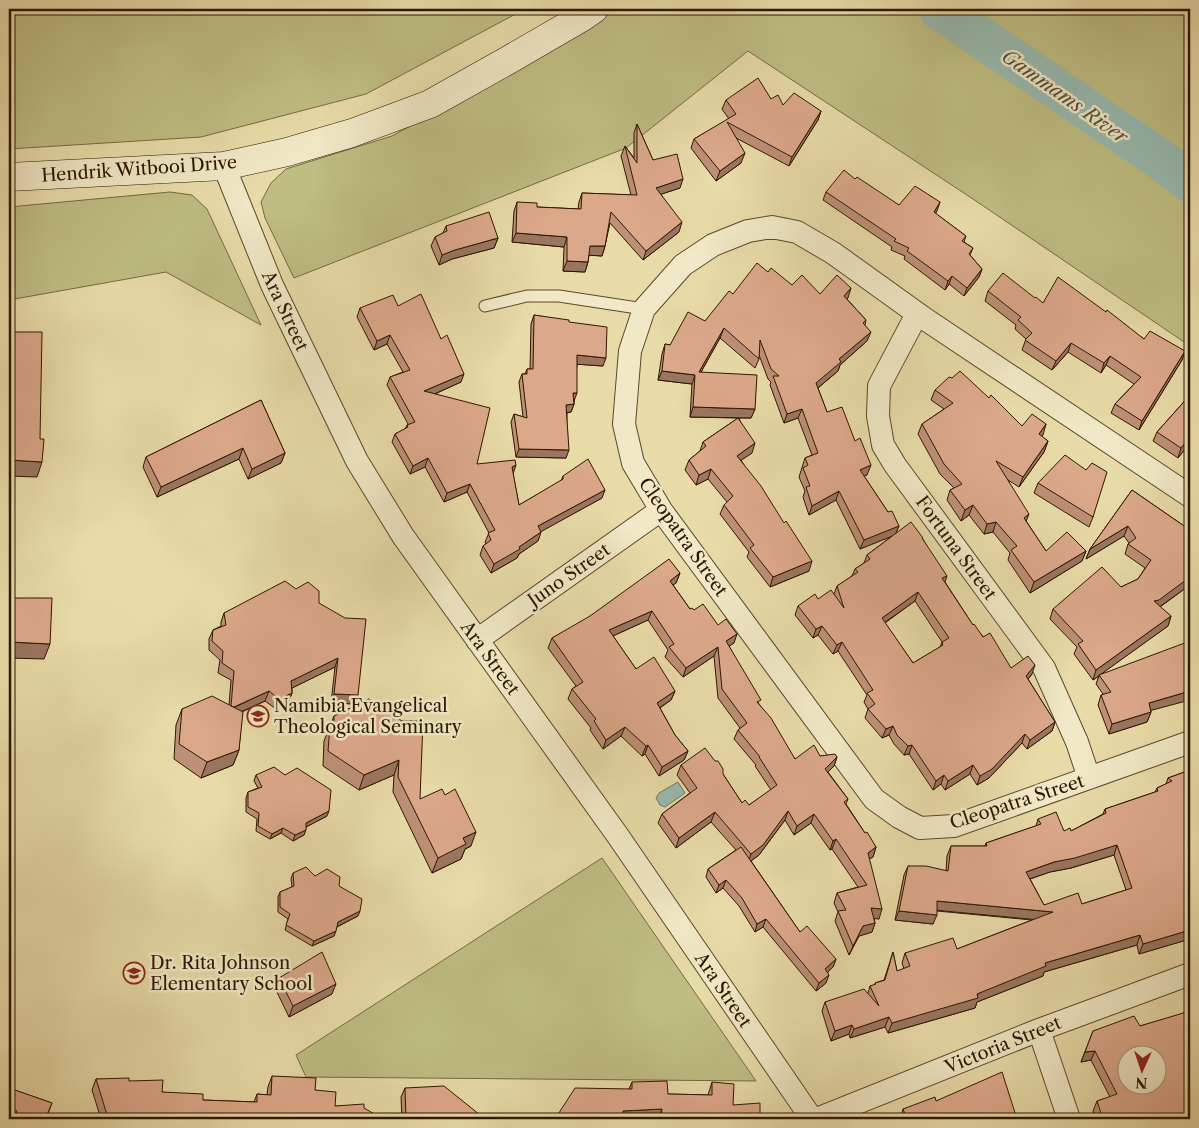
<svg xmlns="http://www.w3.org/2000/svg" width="1199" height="1128" viewBox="0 0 1199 1128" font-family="'Libre Caslon Text',serif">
<rect width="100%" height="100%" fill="#e8dba8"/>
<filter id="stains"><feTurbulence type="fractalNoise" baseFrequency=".004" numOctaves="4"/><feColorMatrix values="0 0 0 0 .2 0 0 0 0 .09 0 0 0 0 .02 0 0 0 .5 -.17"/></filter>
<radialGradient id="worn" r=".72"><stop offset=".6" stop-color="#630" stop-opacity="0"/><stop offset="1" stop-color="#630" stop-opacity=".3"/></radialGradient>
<!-- green -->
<path fill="#bebd82" stroke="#766a41" d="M 9,9 L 525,9 L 366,94 L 201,137 L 9,149 Z
M 618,9 L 1190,9 L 1190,346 L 973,199 L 748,51 L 626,148 L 294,278 L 265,218 L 261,202 L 271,183 L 286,169 L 392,136 L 506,74 Z
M 170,192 L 192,195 L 207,209 L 261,325 L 166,272 L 9,300 L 9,207 Z
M 602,858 L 756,1081 L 306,1077 L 296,1055 Z"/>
<!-- water -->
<path fill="#98baaf" stroke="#6e7869" d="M 678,782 L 685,793 L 665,807 L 660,805 L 656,798 L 659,793 Z"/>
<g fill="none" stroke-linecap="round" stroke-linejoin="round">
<!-- river -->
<path stroke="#98baaf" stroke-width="41" d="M 939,9 L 1160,159 L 1190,182"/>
<!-- service casing -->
<g stroke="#5c472a" stroke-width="13">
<path id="service" d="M 485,306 L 527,296 L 559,296 L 644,309"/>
</g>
<!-- minor casing -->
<g stroke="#5c472a" stroke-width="24">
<path id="minor" d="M 224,166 L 272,285 L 357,461 L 403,536 L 618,836 L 812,1119
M 917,314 L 879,386 L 878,416 L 883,445 L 895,465 L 1044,668 L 1077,742 L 1089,778
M 1190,496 L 925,319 L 833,253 L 797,232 L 772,227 L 748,231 L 713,245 L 683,265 L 644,309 L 630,351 L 624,424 L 633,463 L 661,510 L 874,799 L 899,817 L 920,828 L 954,826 L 1190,742
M 477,640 L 661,510
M 1039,1030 L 1069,1119
M 817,1119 L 1039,1030 L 1190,974"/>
</g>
<!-- secondary casing -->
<g stroke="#2e1600" stroke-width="29">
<path id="secondary" d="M 9,177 L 224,166 L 287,152 L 352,133 L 430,104 L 505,62 L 581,18 L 594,9"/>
</g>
<!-- service -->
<use href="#service" stroke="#f0e8c6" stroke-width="11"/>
<!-- minor -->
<use href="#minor" stroke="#f0e8c6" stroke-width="22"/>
<!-- secondary -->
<use href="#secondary" stroke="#f0e8c6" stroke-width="28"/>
</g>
<!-- wall -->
<path fill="#bd9077" stroke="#2e1600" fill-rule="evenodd" d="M 771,99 L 783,105 L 821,111 L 818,120 L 789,166 L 736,138 L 741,163 L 716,181 L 691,148 L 694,139 L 729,119 L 722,109 L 726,100 Z
M 637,124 L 653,160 L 680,188 L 661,194 L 679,232 L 643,260 L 610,223 L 605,246 L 602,256 L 589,255 L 588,262 L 585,272 L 563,271 L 564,247 L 512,242 L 514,211 L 517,202 L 537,207 L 578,209 L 579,202 L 582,193 L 631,195 L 621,156 L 625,146 L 634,158 L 634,133 Z
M 826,192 L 899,205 L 940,202 L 935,213 L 966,236 L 964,242 L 973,248 L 970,255 L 982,269 L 979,277 L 964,296 L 949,284 L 945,290 L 904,259 L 905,256 L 891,250 L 892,247 L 823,200 Z
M 446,226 L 498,238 L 494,248 L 452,259 L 439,265 L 431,246 L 435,237 L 443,233 Z
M 768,272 L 792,285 L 820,294 L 848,298 L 847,299 L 866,320 L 865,325 L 867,341 L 840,365 L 838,371 L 818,388 L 827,412 L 867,475 L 864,476 L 888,512 L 899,526 L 896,533 L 923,539 L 945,582 L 973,625 L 1011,668 L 1032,674 L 1028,679 L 1055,722 L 1052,731 L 1027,749 L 1022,743 L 989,778 L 977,785 L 970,774 L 945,790 L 941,784 L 933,790 L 909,754 L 904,755 L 894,744 L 889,735 L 882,738 L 865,718 L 868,709 L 864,702 L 867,695 L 838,651 L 833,654 L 818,635 L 813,638 L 795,615 L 798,606 L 834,594 L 837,586 L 852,576 L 855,569 L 864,563 L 867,555 L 892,536 L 860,549 L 836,500 L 809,515 L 803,497 L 805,491 L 799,477 L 805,458 L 812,455 L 798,418 L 784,423 L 770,385 L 771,382 L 768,379 L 759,355 L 759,359 L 755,368 L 720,338 L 701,372 L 755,409 L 751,418 L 739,418 L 752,453 L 741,460 L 809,571 L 770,587 L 747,557 L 749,552 L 720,514 L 724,505 L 727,502 L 708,479 L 696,485 L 685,470 L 689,460 L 700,451 L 703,442 L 738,418 L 690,417 L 692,384 L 658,380 L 662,354 L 665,344 L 670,345 L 705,321 L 733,294 ZM 915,601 L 942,642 L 940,647 L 913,663 L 885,623 Z
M 988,291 L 1035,298 L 1043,303 L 1106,312 L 1144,339 L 1185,351 L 1182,360 L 1139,430 L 1111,413 L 1115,404 L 1134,384 L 1106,365 L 1101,373 L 1068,352 L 1052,370 L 1022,350 L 1026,339 L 1015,329 L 1016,325 L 985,301 Z
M 398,306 L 441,339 L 461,382 L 435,394 L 477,464 L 513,474 L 519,505 L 561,481 L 563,476 L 602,498 L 541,531 L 538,541 L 519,554 L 517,558 L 491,573 L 480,555 L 483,546 L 486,544 L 485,542 L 489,533 L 467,492 L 444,502 L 425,467 L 410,474 L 392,442 L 395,434 L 405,429 L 407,425 L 408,424 L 387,385 L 390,377 L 403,372 L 387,344 L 374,350 L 357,317 L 360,308 Z
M 534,315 L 569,322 L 603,366 L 577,364 L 574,404 L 571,412 L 567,413 L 566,458 L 516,457 L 511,422 L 514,414 L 523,417 L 519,382 L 522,374 L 525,374 L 527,369 L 530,369 L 531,324 Z
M 935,390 L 989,398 L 1022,426 L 1046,424 L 1041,436 L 1048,441 L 1044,452 L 1019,487 L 1008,480 L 1026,521 L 1046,551 L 1086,551 L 1082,561 L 1030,593 L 1008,560 L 1010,553 L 993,532 L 984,534 L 969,515 L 961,521 L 947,500 L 950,490 L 954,488 L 940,474 L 918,434 L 922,424 L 944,409 L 931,400 Z
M 1190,395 L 1190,445 L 1189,444 L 1178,458 L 1153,441 L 1157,432 Z
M 261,400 L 285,453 L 281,463 L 248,479 L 239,459 L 157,497 L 143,467 L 146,457 Z
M 1086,470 L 1093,517 L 1089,527 L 1034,493 L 1038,483 Z
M 1132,490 L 1190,530 L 1190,585 L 1160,607 L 1171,616 L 1168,626 L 1102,673 L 1151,711 L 1151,712 L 1147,722 L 1109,734 L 1098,705 L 1101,695 L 1103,694 L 1096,684 L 1099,676 L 1093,680 L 1074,654 L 1077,647 L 1050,619 L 1053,609 L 1121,587 L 1138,579 L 1145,568 L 1125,554 L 1128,544 L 1129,543 L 1124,536 L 1086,559 L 1090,549 Z
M 680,573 L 676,583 L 673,585 L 690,609 L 694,610 L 718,625 L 734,643 L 729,646 L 759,704 L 795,759 L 820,756 L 837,757 L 834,766 L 828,772 L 848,799 L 846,804 L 865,833 L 876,847 L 873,857 L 869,859 L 879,919 L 874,918 L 875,923 L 872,932 L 859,936 L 849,955 L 835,921 L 838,912 L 834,903 L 837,893 L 858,887 L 832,849 L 830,850 L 811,823 L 794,835 L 785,820 L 759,855 L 751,861 L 800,932 L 836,959 L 833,967 L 828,972 L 826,983 L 816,991 L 763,927 L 755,932 L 739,906 L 723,888 L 716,893 L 706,877 L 708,869 L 736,850 L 711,822 L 676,848 L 658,823 L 662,814 L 690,793 L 677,775 L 681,765 L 723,774 L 742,803 L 749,805 L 771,790 L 755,766 L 756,765 L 734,739 L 738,730 L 740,728 L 718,698 L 714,656 L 683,677 L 665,657 L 668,650 L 648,620 L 613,636 L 636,669 L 675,691 L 671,700 L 660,708 L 675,735 L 688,751 L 684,760 L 659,776 L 645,754 L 642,756 L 621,736 L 603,749 L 590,730 L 591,728 L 568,699 L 572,689 L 576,686 L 548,648 L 552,638 Z
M 319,603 L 358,695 L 355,704 L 331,703 L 335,667 L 292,688 L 292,693 L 288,703 L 276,709 L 265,701 L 242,712 L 239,750 L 233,765 L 201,778 L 174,759 L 176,725 L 182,709 L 229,705 L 231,680 L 218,673 L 220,660 L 209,650 L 209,639 L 213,630 L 221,626 L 221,622 L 224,613 Z
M 369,699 L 420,799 L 471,846 L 465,849 L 461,859 L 432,873 L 393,792 L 394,775 L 359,790 L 323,766 L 324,741 L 334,716 Z
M 1190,770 L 1190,939 L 1139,954 L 1137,945 L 1044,972 L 1043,976 L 977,1002 L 975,1008 L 888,1033 L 885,1027 L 850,1038 L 849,1034 L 831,1041 L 822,1011 L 825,1002 L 868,993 L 870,986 L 875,985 L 875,983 L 884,980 L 893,952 L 897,971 L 904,969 L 902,963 L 905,953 L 957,949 L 1032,920 L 937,911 L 933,924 L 895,920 L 904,875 L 908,866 L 946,871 L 947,856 L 951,846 L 985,846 L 986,843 L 1036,826 L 1038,819 L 1064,831 L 1071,831 L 1103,814 L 1105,809 L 1155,792 L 1157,788 L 1166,784 L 1168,778 ZM 1114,855 L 1126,890 L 1082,904 L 1044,905 L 1030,879 L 1050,872 L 1071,868 Z
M 256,775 L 327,816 L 306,827 L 304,835 L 293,841 L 281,833 L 270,839 L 256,831 L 257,819 L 246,812 L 246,798 L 248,792 L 258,788 L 254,781 Z
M 293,873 L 315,876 L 339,886 L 358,916 L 337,927 L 334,936 L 312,946 L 285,930 L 288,919 L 278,912 L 278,897 L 280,892 L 292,887 L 291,879 Z
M 279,978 L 332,994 L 289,1017 L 275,988 Z
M 1190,1004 L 1188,1075 L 1190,1119 L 1096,1119 L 1093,1111 L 1097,1101 L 1110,1097 L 1091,1060 L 1081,1062 L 1093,1031 L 1140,1026 L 1185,1013 L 1188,1005 Z
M 272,1076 L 315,1090 L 335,1106 L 364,1108 L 101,1119 L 92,1090 L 96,1079 L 129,1081 L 162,1092 L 203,1100 L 254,1102 L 257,1094 L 267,1095 L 268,1087 Z
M 632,1082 L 668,1094 L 708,1095 L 712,1082 L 733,1105 L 760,1119 L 555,1119 L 629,1089 Z
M 9,1088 L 52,1103 L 46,1119 L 9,1119 Z
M 405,1088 L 485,1119 L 402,1119 L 401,1097 Z
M 936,1101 L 1017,1119 L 900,1119 L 903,1109 Z"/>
<!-- shaded-wall -->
<path fill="#9a7661" stroke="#2e1600" d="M 821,111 L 818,120 L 789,166 L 792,157 Z
M 745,153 L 741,163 L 716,181 L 720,171 Z
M 683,179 L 680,188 L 653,197 L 656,188 Z
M 940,202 L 937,211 L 931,221 L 934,212 Z
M 682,222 L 679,232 L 643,260 L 646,251 Z
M 516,233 L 567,237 L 564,247 L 512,242 Z
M 498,238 L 494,248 L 452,259 L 439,265 L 442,255 L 455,250 Z
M 590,246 L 605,246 L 602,256 L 586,255 Z
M 567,261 L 588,262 L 585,272 L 563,271 Z
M 982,269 L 979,277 L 964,296 L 967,288 Z
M 952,276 L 949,284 L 945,290 L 948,281 Z
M 851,288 L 848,298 L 841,305 L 844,296 Z
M 724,328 L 720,338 L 696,381 L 699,372 Z
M 871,332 L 867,341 L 840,365 L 838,371 L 813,392 L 816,383 L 839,359 Z
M 390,335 L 387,344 L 374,350 L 377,341 Z
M 1071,343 L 1068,352 L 1052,370 L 1056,361 Z
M 1185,351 L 1182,360 L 1139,430 L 1142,421 Z
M 577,355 L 606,358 L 603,366 L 573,364 Z
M 1110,356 L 1106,365 L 1101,373 L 1104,363 Z
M 662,371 L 695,375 L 692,384 L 658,380 Z
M 464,374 L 461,382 L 421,400 L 424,391 Z
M 573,393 L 577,393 L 574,401 L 570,402 Z
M 574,404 L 571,412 L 563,413 L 566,405 Z
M 693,407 L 755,409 L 751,418 L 690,417 Z
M 802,409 L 798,418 L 784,423 L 787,414 Z
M 1046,424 L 1043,435 L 1035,445 L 1039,434 Z
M 1190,437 L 1189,444 L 1178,458 L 1181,448 Z
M 1048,441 L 1044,452 L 1019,487 L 1023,477 Z
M 755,443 L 752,453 L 734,465 L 737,456 Z
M 243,448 L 239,459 L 157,497 L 161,487 Z
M 519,449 L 569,450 L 566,458 L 516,457 Z
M 285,453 L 281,463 L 248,479 L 252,469 Z
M 428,458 L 425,467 L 410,474 L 413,466 Z
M 9,460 L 42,462 L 37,477 L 9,476 Z
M 516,465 L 513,474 L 512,467 Z
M 871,465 L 867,475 L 857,479 L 860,470 Z
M 711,469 L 708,479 L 696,485 L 699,475 Z
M 470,484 L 467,492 L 444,502 L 447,493 Z
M 605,490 L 602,498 L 535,535 L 538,526 Z
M 839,491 L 836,500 L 809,515 L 812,506 Z
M 973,505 L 969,515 L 961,521 L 965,510 Z
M 1029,514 L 1025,524 L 1024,518 Z
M 996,522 L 993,532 L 984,534 L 987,524 Z
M 899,526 L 895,535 L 860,549 L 864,540 Z
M 1128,526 L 1124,536 L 1086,559 L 1090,549 Z
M 541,532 L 538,541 L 519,554 L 517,558 L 491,573 L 494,564 Z
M 1086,551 L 1082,561 L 1030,593 L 1034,582 Z
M 812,561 L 809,571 L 770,587 L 773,577 Z
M 680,573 L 676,583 L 666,590 L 670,581 Z
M 947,576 L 944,585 L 942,578 Z
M 1190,577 L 1190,585 L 1155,610 L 1154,601 Z
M 918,592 L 915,601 L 878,627 L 882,618 Z
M 652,611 L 648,620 L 606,639 L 609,630 Z
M 1171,616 L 1168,626 L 1100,675 L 1099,675 L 1099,676 L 1093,680 L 1096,670 Z
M 822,626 L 818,635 L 813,638 L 816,629 Z
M 737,634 L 734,643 L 722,651 L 726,641 Z
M 9,642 L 50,644 L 44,659 L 9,658 Z
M 842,642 L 838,651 L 833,654 L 837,645 Z
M 718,647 L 714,656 L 683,677 L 686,668 Z
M 338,658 L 335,667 L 288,690 L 291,681 Z
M 1035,665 L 1032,674 L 1023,685 L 1026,676 Z
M 269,691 L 265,701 L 227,718 L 231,709 Z
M 675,691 L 671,700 L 653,712 L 657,703 Z
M 1190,691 L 1190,700 L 1145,712 L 1149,703 Z
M 292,693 L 288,703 L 276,709 L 279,699 Z
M 334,694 L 358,695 L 355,704 L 331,703 Z
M 1151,712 L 1147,722 L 1109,734 L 1112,724 Z
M 1055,722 L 1052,731 L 1027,749 L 1030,740 Z
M 893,726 L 889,735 L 882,738 L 886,729 Z
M 625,727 L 621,736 L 603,749 L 606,740 Z
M 1025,734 L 1022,743 L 989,778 L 977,785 L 980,776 Z
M 648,745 L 645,754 L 642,756 L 646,746 Z
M 912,745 L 909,754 L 904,755 L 908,746 Z
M 239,750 L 233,765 L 201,778 L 207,762 Z
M 688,751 L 684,760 L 659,776 L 662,767 Z
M 837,757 L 834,766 L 822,778 L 825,769 Z
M 399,760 L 394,775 L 359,790 L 364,775 Z
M 973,765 L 970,774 L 945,790 L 948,781 Z
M 944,775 L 941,784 L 933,790 L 936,781 Z
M 329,811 L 327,816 L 304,828 L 306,823 Z
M 788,811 L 785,820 L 759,855 L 748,863 L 751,854 Z
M 715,812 L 711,822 L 676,848 L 679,838 Z
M 814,814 L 811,823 L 794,835 L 797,826 Z
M 283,828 L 281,833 L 270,839 L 272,834 Z
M 306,830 L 304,835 L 293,841 L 295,835 Z
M 476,832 L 471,846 L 465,849 L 461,859 L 432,873 L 438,858 L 463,838 Z
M 836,839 L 832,849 L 830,850 L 833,841 Z
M 1117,845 L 1114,855 L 1071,868 L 1050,872 L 1023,881 L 1026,872 L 1054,862 Z
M 876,847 L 873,857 L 864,862 L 868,853 Z
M 726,880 L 723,888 L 716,893 L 719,885 Z
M 937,901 L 1053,912 L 1050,921 L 934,910 Z
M 871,908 L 882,909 L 879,919 L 868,918 Z
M 360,911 L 358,916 L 336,927 L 338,922 Z
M 899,911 L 937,915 L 933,924 L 895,920 Z
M 766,919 L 763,927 L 755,932 L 757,924 Z
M 875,923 L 872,932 L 859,936 L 849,955 L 853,946 L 863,926 Z
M 1190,930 L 1190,939 L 1139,954 L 1143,944 Z
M 336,931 L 334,936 L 312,946 L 314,941 Z
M 1140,935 L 1137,945 L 1044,972 L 1043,976 L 977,1002 L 975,1008 L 888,1033 L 892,1023 L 977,994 L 1045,963 Z
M 9,951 L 13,951 L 9,962 Z
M 836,959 L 833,967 L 822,977 L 825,969 Z
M 829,975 L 826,983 L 816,991 L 819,983 Z
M 336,984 L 332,994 L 289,1017 L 293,1006 Z
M 889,1017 L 885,1027 L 850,1038 L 854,1029 Z
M 852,1025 L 849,1034 L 831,1041 L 835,1031 Z
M 1095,1051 L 1091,1060 L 1081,1062 L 1085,1052 Z
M 1190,1066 L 1190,1074 L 1182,1077 L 1185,1067 Z
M 662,1109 L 658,1119 L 620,1119 L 623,1111 Z
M 1115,1116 L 1114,1119 L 1105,1119 Z"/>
<!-- building -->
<path fill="#dca88a" stroke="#2e1600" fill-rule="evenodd" d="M 758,78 L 771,99 L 778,95 L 783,105 L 794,93 L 821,111 L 792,157 L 727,122 L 745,153 L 720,171 L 694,139 L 736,114 L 726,100 Z
M 637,124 L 653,160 L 677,154 L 683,179 L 656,188 L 682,222 L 646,251 L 611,212 L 605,246 L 590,246 L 588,262 L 567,261 L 567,237 L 516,233 L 517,202 L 537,203 L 537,207 L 581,209 L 582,193 L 637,195 L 625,146 L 637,163 Z
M 844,170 L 855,179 L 857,177 L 899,205 L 915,186 L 940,202 L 934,212 L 966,236 L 962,241 L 973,248 L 969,254 L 982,269 L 967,288 L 952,276 L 948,281 L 907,251 L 909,248 L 894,241 L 896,239 L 826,192 Z
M 489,212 L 498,238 L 455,250 L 442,255 L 435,237 L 447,231 L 446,226 Z
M 757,263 L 768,272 L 771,268 L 792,285 L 802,275 L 820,294 L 837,275 L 851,288 L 844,296 L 866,320 L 863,323 L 871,332 L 839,359 L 841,362 L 816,383 L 827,412 L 842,407 L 855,441 L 860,438 L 871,465 L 860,470 L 888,512 L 892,511 L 899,526 L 864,540 L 839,491 L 812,506 L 806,487 L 810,486 L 803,468 L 808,465 L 805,458 L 818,453 L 802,409 L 787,414 L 773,376 L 779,376 L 771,369 L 760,340 L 759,359 L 724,328 L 699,372 L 757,375 L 755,409 L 693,407 L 695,375 L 662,371 L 665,344 L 670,345 L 688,312 L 705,321 L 729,291 L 733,294 Z
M 1003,273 L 1035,298 L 1036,297 L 1043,303 L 1058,277 L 1106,312 L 1107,310 L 1144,339 L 1150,331 L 1185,351 L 1142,421 L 1115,404 L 1141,377 L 1110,356 L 1104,363 L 1071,343 L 1056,361 L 1025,340 L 1032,333 L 1018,320 L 1021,317 L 988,291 Z
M 421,294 L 441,339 L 447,335 L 464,374 L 424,391 L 490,408 L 477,464 L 515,460 L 516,465 L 512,467 L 519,505 L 563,479 L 563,476 L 588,459 L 605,490 L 538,526 L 541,532 L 519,547 L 520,549 L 494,564 L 483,546 L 491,540 L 488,533 L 495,530 L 470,484 L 447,493 L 428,458 L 413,466 L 395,434 L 408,427 L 407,425 L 415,422 L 390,377 L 410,370 L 390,335 L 377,341 L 360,308 L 393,295 L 398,306 Z
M 534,315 L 569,320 L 569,322 L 607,327 L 606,358 L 577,355 L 577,393 L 573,393 L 574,404 L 566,405 L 569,450 L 519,449 L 514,414 L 527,418 L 522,374 L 527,374 L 527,369 L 533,369 Z
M 9,332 L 42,332 L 40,439 L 44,439 L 42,462 L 9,460 Z
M 960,371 L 989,398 L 991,395 L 1022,426 L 1032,414 L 1046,424 L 1039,434 L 1048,441 L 1023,477 L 996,461 L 1029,514 L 1024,518 L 1046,551 L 1067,532 L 1086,551 L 1034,582 L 1011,550 L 1017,546 L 996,522 L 987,524 L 973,505 L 965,510 L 950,490 L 962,484 L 944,464 L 922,424 L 953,403 L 935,390 L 949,377 L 952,378 Z
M 1190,395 L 1190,437 L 1181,448 L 1157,432 Z
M 261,400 L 285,453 L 252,469 L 243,448 L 161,487 L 146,457 Z
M 738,418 L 755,443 L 737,456 L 761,486 L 784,523 L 786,521 L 812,561 L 773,577 L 750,548 L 754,545 L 724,505 L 733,496 L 711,469 L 699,475 L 689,460 L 706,446 L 703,442 Z
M 1065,455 L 1086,470 L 1092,463 L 1107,472 L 1093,517 L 1038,483 Z
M 1132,490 L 1190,530 L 1190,577 L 1159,600 L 1154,601 L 1171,616 L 1096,670 L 1078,644 L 1083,641 L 1053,609 L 1102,567 L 1121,587 L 1138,579 L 1151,560 L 1128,544 L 1136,538 L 1128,526 L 1090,549 Z
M 911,522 L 923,538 L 922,538 L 947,576 L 942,578 L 973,625 L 974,624 L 983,637 L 990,633 L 1011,668 L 1028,656 L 1035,665 L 1026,676 L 1055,722 L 1030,740 L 1025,734 L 992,769 L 980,776 L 973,765 L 948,781 L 944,775 L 936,781 L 912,745 L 908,746 L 897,735 L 893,726 L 886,729 L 868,709 L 875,704 L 867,693 L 873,690 L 842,642 L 837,645 L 822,626 L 816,629 L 798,606 L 815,594 L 818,599 L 831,590 L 844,608 L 837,586 L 858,572 L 855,569 L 870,559 L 867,555 ZM 918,592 L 949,638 L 942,642 L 943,645 L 913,663 L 882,618 Z
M 669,559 L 680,573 L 670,581 L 690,609 L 692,608 L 694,610 L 703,604 L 718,625 L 726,619 L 737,634 L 726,641 L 761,700 L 757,702 L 771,718 L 795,759 L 814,745 L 820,756 L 835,754 L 837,757 L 825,769 L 848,799 L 844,802 L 865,833 L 867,832 L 876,847 L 868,853 L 882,909 L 871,908 L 875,923 L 863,926 L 853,946 L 838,911 L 846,910 L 837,893 L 867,885 L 836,839 L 833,841 L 814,814 L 797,826 L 788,811 L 763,845 L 751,854 L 715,812 L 679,838 L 662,814 L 697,788 L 681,765 L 705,748 L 715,761 L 718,761 L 723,769 L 723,774 L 742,803 L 745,800 L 749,805 L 777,785 L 759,757 L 760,757 L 738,730 L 747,723 L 722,689 L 718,647 L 686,668 L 669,647 L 674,644 L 652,611 L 609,630 L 636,669 L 654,657 L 675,691 L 657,703 L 675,735 L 688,751 L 662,767 L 648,745 L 646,746 L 625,727 L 606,740 L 594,721 L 596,719 L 572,689 L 583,682 L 552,638 L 590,616 Z
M 285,581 L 296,589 L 308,582 L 319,591 L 319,603 L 345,618 L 366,619 L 358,695 L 334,694 L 338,658 L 291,681 L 292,693 L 279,699 L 269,691 L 234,707 L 231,706 L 234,671 L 222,663 L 223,651 L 212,641 L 213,630 L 226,625 L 224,613 Z
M 9,598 L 52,598 L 50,644 L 9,642 Z
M 1190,641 L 1190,691 L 1149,703 L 1151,712 L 1112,724 L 1101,695 L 1111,692 L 1099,675 Z
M 212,696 L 243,712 L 239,750 L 207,762 L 179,744 L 182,709 Z
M 369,699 L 402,721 L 423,721 L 420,799 L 442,789 L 445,795 L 455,789 L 476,832 L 463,838 L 466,844 L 438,858 L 398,777 L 399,760 L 364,775 L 328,751 L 330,726 L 334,726 L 334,716 Z
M 274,767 L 285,775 L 297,768 L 331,790 L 329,811 L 306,823 L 306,830 L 295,835 L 283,828 L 272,834 L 258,826 L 259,813 L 248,807 L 248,792 L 262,787 L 256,775 Z
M 1190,770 L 1190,930 L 1143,944 L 1140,935 L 1045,963 L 1046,966 L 977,994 L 978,998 L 892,1023 L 889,1017 L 854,1029 L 852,1025 L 835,1031 L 825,1002 L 864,989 L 879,1006 L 870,986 L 876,984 L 875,983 L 885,980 L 893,952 L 897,971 L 910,966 L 905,953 L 953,938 L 957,949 L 1053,912 L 937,901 L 937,915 L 899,911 L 908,866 L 926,866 L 948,871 L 951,846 L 987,846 L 986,843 L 1041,824 L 1038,819 L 1056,812 L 1064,831 L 1070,828 L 1071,831 L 1106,813 L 1105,809 L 1158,791 L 1157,788 L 1172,781 L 1168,778 ZM 1117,845 L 1132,888 L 1082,904 L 1078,893 L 1044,905 L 1026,872 L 1054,862 L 1075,858 Z
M 741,847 L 800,932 L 807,926 L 836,959 L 825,969 L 829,975 L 819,983 L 766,919 L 757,924 L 742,898 L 726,880 L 719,885 L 708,869 Z
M 306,867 L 315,876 L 327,869 L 340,877 L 339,886 L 362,899 L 360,911 L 338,922 L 336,931 L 314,941 L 286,925 L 290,914 L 280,907 L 280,892 L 294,886 L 293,873 Z
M 9,924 L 13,924 L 13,951 L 9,951 Z
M 322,952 L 336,984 L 293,1006 L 279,978 Z
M 1190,1004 L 1190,1066 L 1185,1067 L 1190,1081 L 1190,1119 L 1116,1119 L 1115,1116 L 1103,1119 L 1097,1101 L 1117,1094 L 1095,1051 L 1085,1052 L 1093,1031 L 1134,1016 L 1140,1026 L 1190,1011 L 1188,1005 ZM 1126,1056 L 1156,1056 L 1156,1086 L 1126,1086 Z
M 1002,1072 L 1017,1119 L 907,1119 L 903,1109 L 935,1097 L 936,1101 Z
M 272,1076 L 316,1078 L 315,1090 L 336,1092 L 335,1106 L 364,1104 L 364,1108 L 383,1119 L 102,1119 L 108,1118 L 96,1079 L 129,1078 L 129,1081 L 163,1080 L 162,1092 L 203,1094 L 203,1100 L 257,1102 L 257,1094 L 271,1095 Z
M 667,1081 L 668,1094 L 712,1095 L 712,1082 L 734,1084 L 733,1105 L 760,1103 L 760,1119 L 661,1119 L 662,1109 L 623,1111 L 623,1119 L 587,1118 L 586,1119 L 555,1119 L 575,1088 L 632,1089 L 632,1082 Z
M 444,1086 L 485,1119 L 406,1119 L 405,1088 Z
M 9,1088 L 52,1103 L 45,1119 L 33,1119 L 16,1114 L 17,1111 L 9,1109 Z
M 1031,1114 L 1033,1119 L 1018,1119 Z"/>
<!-- icons -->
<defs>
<g id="school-ring" transform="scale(1.125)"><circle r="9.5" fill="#f0e8c6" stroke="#8f2418" stroke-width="1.5"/><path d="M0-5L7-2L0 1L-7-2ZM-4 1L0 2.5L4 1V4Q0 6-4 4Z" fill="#8f2418"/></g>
</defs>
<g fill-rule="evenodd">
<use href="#school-ring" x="258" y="716"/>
<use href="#school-ring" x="134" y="973"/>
</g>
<g text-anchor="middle" stroke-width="5" stroke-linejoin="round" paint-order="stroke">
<!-- street labels -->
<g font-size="18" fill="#2e1600" stroke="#f0e8c6">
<text transform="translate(139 169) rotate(-4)" y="6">Hendrik Witbooi Drive</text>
<text transform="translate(285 311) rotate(65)" y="6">Ara Street</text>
<text transform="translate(683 537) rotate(55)" y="6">Cleopatra Street</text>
<text transform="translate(956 548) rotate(54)" y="6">Fortuna Street</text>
<text transform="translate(569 575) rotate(-35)" y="6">Juno Street</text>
<text transform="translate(490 658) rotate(54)" y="6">Ara Street</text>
<text transform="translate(1017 802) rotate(-18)" y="6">Cleopatra Street</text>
<text transform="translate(723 990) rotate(56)" y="6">Ara Street</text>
<text transform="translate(1003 1045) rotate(-22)" y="6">Victoria Street</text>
</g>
<!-- poi labels -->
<g font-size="18" fill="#2e1600" stroke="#f0e8c6" text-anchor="start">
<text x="274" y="712">Namibia Evangelical<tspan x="274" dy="21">Theological Seminary</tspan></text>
<text x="150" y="969">Dr. Rita Johnson<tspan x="150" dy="21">Elementary School</tspan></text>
</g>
<!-- water labels -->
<g font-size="19" font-style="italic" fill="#534f3d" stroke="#f0e8c6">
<text transform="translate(1065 96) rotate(35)" y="7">Gammams River</text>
</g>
</g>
<!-- margin -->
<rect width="1199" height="1128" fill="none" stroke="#e8dba8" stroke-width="30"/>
<rect x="10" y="10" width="1179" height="1108" fill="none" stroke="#2e1600" stroke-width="2.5"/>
<rect x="15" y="15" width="1169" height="1098" fill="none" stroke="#2e1600"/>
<!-- north arrow -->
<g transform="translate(1142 1070) rotate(183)"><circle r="24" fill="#f0e8c6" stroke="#a29477"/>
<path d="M0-4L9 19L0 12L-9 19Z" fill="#8f2418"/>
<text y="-8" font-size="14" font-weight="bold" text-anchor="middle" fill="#2e1600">N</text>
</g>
<rect width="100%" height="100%" filter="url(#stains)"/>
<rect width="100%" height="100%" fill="url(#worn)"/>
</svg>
